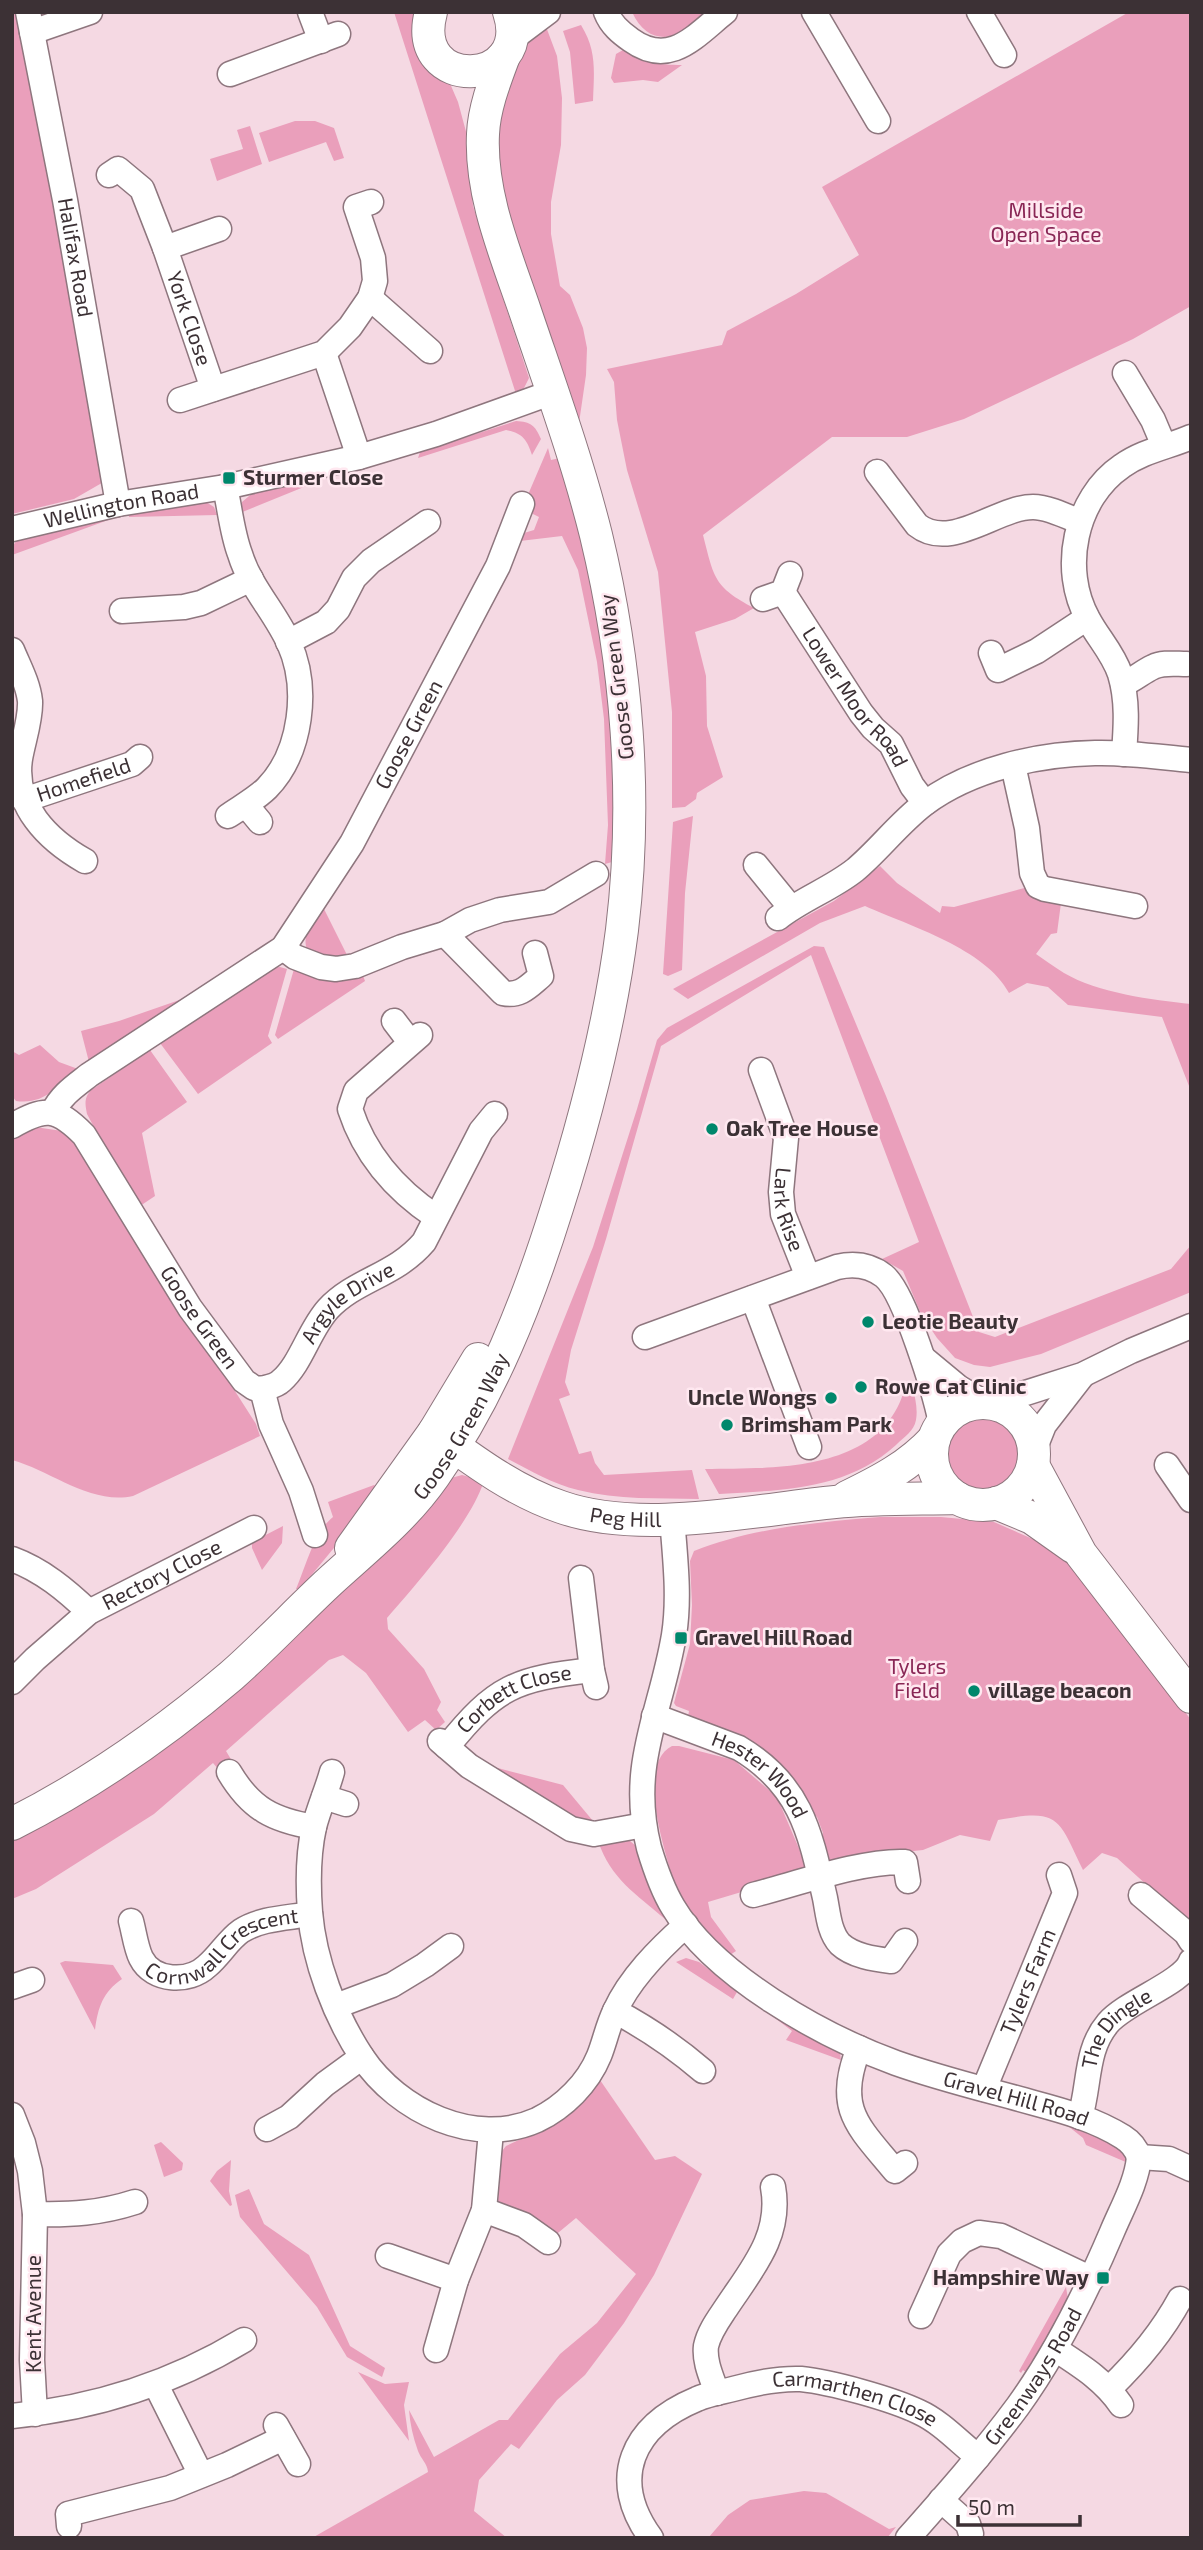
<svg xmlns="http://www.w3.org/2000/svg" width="1203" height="2550" viewBox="0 0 1203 2550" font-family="'Exo 2',sans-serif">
<rect width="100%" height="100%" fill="#f5d9e3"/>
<!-- green -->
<path fill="#ea9fbb" d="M 12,12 L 16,12 L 36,85 L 107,480 L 74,499 L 12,514 Z
M 394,12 L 419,12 L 458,102 L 468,139 L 473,206 L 529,378 L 524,388 L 516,394 Z
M 632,12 L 706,12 C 684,40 649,50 632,12 Z
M 1129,12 L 1191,12 L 1191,306 L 1133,339 L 964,419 L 907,437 L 832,437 L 703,535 C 714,578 714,587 754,608 L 735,619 L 695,632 L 706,676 L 707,726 L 723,777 L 697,793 L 696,799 L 685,807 L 672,808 L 672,712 L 658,572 L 627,470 L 617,420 L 614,382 L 607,369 L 722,345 L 727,331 L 796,294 L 859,255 L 822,187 Z
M 545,24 L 557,56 L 562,98 L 561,145 L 551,202 L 551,234 L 560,286 L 570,295 L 583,328 L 587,348 L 586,375 L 579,423 L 502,207 L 496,139 L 501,101 L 519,45 Z
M 581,25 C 597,51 594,71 593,101 L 575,104 L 570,52 L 563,31 Z
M 623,50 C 643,62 658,65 682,65 L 658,82 L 643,80 L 614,83 L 611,78 L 616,54 Z
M 295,121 L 315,121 L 334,128 L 344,158 L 334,161 L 326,142 L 269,162 L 259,133 Z
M 250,126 L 262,164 L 217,181 L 210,159 L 243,149 L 237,130 Z
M 516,421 C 531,422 535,425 541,439 L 532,455 C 527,439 522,433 506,430 L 418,458 L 420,452 Z
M 548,448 L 551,460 L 560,458 L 589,568 L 615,718 L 615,825 L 612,862 L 605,864 L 608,825 L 604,719 L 597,662 L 578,570 L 562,536 L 520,541 L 524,533 L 534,530 L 539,517 L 533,514 L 527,497 Z
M 326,475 L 326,478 L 240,513 L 242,502 L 255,491 Z
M 206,502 L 214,507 L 217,515 L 129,517 L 128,512 Z
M 110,515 L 111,519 L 12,555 L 14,544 L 20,537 Z
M 693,816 L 685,893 L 682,970 L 668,976 L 663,974 L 673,822 Z
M 880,866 L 897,883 L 940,913 L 942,906 L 954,907 L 1028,887 C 1038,899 1044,902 1061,903 L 1057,933 L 1051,934 L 1036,954 C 1045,960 1054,967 1064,973 C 1098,993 1152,1000 1191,1004 L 1191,1091 L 1162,1017 L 1068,1005 L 1048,987 L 1027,983 L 1009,993 C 986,949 910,926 865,906 L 820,923 L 688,999 L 673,989 L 834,901 Z
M 321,903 L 349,959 L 308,953 C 300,934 313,920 321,903 Z
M 814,946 L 824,947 L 886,1096 L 979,1332 L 995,1337 L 1171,1269 L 1191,1245 L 1191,1292 L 1041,1354 L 990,1367 L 974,1365 L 955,1358 L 937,1338 L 921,1314 L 903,1271 L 882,1259 L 919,1242 L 811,955 L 661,1046 L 606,1239 L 571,1350 L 565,1382 L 570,1395 L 559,1399 L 579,1454 L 591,1451 L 595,1463 L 604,1475 L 692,1470 L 699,1499 C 659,1498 618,1500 578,1490 C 553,1484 531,1471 508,1459 L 593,1247 L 637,1109 L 657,1040 L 667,1028 Z
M 280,967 L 287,969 L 268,1036 L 272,1043 L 198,1094 L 160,1043 L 271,968 Z
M 294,969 L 362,973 L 365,981 L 278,1039 L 275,1035 Z
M 191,996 L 89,1062 L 81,1031 L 119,1021 Z
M 40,1045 L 59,1062 L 78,1069 C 59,1086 44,1105 16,1101 L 12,1096 L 12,1051 L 19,1055 Z
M 150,1050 L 187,1102 L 142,1133 L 155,1196 L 137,1208 L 87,1114 C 85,1104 84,1098 91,1090 Z
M 35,1127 L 62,1131 L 74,1139 L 256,1424 L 260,1436 L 133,1496 C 90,1505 52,1471 12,1460 L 12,1138 Z
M 913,1388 C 915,1398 918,1409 916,1420 C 914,1431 904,1437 896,1445 C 846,1490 784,1490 719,1494 L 705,1469 C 773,1468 879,1473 904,1391 Z
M944 1453a39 39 0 1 1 78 0a39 39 0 1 1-78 0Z
M 462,1475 L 484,1481 C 471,1522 416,1585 387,1618 L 388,1629 L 424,1669 L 441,1702 L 437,1710 L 445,1722 L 436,1730 L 425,1720 L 408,1732 L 366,1673 L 343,1655 L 329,1660 L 226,1751 L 232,1761 L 219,1770 L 213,1763 L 154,1814 L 36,1889 L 12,1899 L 12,1837 L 444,1480 Z
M 374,1485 L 381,1491 L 300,1589 L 296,1589 C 306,1566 314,1532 333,1517 L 328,1502 Z
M 880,1517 L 941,1517 L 994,1522 L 1035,1540 L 1068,1563 L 1093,1589 L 1191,1720 L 1191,1925 L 1117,1858 L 1102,1853 L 1083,1870 C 1058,1818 1060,1808 998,1820 L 990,1841 L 960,1835 L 923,1850 L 875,1855 L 828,1867 L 821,1843 L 823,1833 L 817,1817 L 688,1717 L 689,1711 L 676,1706 L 674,1703 L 690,1644 L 692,1605 L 690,1561 L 694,1551 C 752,1528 818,1522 880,1517 Z
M 283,1526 L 282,1543 L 262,1570 L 252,1548 L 252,1542 Z
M 672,1746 L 679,1746 L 734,1760 L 777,1797 L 809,1872 L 708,1902 L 711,1917 L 736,1951 L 730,1955 C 697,1929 685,1908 666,1872 L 670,1869 C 662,1841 638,1763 672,1746 Z
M 482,1759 L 494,1767 L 563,1785 L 593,1821 L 578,1820 L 483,1764 Z
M 623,1836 L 625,1841 L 630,1841 L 636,1846 L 642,1869 L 665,1919 C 636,1894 611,1879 598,1841 Z
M 686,1958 L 699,1962 L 734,1988 L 737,1992 L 733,1999 L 676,1962 Z
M 65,1961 L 113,1965 L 122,1979 C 103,1992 98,2007 95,2030 L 60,1963 Z
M 749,1998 L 840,2052 L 841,2060 L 786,2040 L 792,2031 Z
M 600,2080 L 655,2160 L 675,2156 L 702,2174 L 654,2275 L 624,2323 L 585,2375 L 557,2400 L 519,2449 L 511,2444 L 479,2480 L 474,2511 L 507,2538 L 312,2538 L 428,2472 C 427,2463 421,2459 418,2451 C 413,2437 410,2424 409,2410 L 434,2457 L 499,2420 L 508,2420 L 560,2354 L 597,2323 L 636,2274 L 576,2218 L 553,2237 L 498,2203 L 502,2151 L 506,2146 L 566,2118 L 584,2102 Z
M 1063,2122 C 1084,2129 1124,2138 1128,2163 L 1086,2145 L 1083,2138 Z
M 161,2142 L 183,2163 L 182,2170 L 164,2177 L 154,2145 Z
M 231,2160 L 229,2191 L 232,2205 L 230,2206 L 210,2181 L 217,2171 Z
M 249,2189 L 264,2224 L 309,2255 L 350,2346 L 385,2368 L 382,2377 L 347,2357 L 317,2307 L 240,2217 L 235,2195 Z
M 1066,2287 L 1068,2299 L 1028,2374 L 1023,2370 L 1021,2373 L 1019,2371 Z
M 358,2372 L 385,2384 L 409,2382 L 404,2405 L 409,2441 Z
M 804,2491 L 826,2493 L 889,2529 L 896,2527 L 887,2538 L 709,2537 L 728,2515 L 750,2500 Z"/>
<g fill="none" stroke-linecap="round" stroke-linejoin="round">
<!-- minor casing -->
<g stroke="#8e767e" stroke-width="27">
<g id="minor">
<path id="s1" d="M 28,12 L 65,200 L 118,504"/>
<path d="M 310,12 L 321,41"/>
<path d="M 606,12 C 611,25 621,33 631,40 C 670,68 695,36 725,12"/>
<path d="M 814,12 L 878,121"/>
<path d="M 979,12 L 1004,55"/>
<path d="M 32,32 L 90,12"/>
<path d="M 512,39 L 548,12"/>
<path d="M 230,74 L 338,34"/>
<path id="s2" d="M 109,175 L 118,169 L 142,189 L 165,248 L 213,389"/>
<path d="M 165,248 L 219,229"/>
<path d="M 370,298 L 430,351"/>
<path d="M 324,353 L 359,457"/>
<path d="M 1125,373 L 1153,420 L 1164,446"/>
<path d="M 180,400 L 324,353 L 350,327 L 370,298 L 375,281 L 373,258 L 356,207 L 371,202"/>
<path d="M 877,472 L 917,525 C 951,552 997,507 1033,507 C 1048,507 1066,516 1080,522"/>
<path d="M 225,487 C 230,509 232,533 240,554 C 250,587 275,612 289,643 C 309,687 302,752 267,788 C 256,799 241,807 228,816"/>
<path id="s3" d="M 12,529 L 118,504 L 225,487 L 359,457 L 436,434 L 553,392"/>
<path id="s4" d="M 783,592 L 861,713 L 873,728 L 891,744 L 912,786 L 925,803"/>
<path d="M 763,599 L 783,592 L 790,574"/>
<path d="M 122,611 L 184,607 L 201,603 L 251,579"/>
<path d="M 288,642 L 326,622 L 338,609 L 354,578 L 371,561 L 428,522"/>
<path d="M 12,650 C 19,667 28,683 30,701 C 31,719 23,741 20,759 C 13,806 48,840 85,861"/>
<path d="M 991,653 L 998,670 L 1037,651 L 1087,618"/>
<path d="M 1123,684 C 1134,680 1142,672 1153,667 C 1163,662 1175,664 1187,664"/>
<path d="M 1124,754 C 1126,727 1128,700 1120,674 C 1113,653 1098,638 1088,619 C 1060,569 1075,498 1122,466 C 1143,451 1168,447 1191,437"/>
<path d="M 1013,765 L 1027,828 L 1032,873 L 1038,886 L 1045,889 L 1135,906"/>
<path id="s5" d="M 24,800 L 132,764 L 140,757"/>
<path d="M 246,805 L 260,822"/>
<path d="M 756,865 L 791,908"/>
<path d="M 778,918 C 802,899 831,889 855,870 C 879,850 898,824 924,804 C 971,769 1038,754 1095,753 C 1127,752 1159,757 1191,760"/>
<path d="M 445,934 L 503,993 C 520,997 529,986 541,976 L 535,953"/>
<path d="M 283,948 L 295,957 L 321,967 L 336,969 L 355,966 L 402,947 L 445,934 L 470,920 L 500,910 L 549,902 L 596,874"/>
<path d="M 394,1021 L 410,1042"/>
<path d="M 420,1035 L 356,1091 L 350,1109 C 365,1155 397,1191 436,1217"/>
<path id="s6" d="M 761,1070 L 786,1138 L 781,1192 L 783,1214 L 808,1277"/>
<path id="s7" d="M 53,1112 C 61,1095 75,1086 89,1075 L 283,948 L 352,843 L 498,566 L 522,504"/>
<path id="s8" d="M 12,1126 C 45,1107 56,1107 84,1135 L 190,1308 L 244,1381 L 254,1388 L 262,1389"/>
<path d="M 753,1298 L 809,1447"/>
<path d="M 645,1337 L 837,1267 C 854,1263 870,1265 884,1276 C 905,1293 935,1394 941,1423"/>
<path d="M 923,1358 L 958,1387 L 983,1402"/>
<path id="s9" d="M 262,1389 C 268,1387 276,1386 281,1381 C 301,1364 309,1330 328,1309 C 356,1279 395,1276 424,1242 L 481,1131 L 495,1114"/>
<path d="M 262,1389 L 271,1424 L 301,1491 L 315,1535"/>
<path d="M 991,1404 L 1082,1375 L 1131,1351 L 1191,1326"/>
<path d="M 1034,1450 L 1044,1425 L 1082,1376"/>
<path d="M 1167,1465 L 1191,1500"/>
<path id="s10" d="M 672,1518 C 675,1557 680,1597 674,1635 C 661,1713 628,1765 649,1848 C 655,1868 662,1889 673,1907 C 714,1976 822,2036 896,2063 C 941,2079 988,2090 1034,2103 C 1064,2111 1096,2120 1123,2137 C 1131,2142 1136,2148 1139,2157"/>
<path d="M 12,1559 C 42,1570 66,1590 89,1612"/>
<path d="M 581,1578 L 592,1670 L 596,1687"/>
<path id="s11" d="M 12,1682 L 35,1659 L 89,1612 L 254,1528"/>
<path id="s12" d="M 654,1716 L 739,1748 C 801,1785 810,1832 825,1898 C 828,1913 829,1932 840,1944 C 853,1956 874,1959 891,1961 L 905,1941"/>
<path d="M 440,1741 L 469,1766 L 571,1829 L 594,1834 L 644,1825"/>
<path id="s13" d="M 447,1747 C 496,1686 515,1679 592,1670"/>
<path d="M 229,1772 C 251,1809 273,1820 314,1827"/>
<path d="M 332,1772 C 327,1790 319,1808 314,1827 C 308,1854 308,1885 310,1912 C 314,1961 335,2016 362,2057 C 398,2111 475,2148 537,2120 C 564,2107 588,2083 599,2056 C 605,2041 608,2025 615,2011 C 630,1978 659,1949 686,1925"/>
<path d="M 324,1797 L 346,1804"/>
<path d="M 753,1895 C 796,1884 863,1860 905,1862 L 908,1881"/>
<path d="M 1141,1895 L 1186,1933 L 1191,1941"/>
<path id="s14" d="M 131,1921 C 134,1932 136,1948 141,1958 C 153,1982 189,1983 207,1966 C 220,1955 228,1940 241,1931 C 261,1918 288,1918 310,1914"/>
<path d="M 12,1987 L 32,1980"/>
<path d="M 336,2006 L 392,1985 L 425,1965 L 451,1946"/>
<path d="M 615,2011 C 647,2028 675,2047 703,2071"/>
<path d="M 859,2048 C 834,2109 859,2127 895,2171 L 905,2163"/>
<path id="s15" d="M 984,2089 L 1065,1893 L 1059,1875"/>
<path d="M 12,2115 L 23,2143 L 30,2171 L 35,2214 L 32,2360 L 35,2414"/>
<path id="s16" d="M 1080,2117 C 1090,2085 1085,2050 1108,2023 C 1127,2001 1183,1983 1191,1961"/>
<path d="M 267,2129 L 289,2117 L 325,2084 L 362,2057"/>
<path d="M 1139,2157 L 1169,2159 L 1191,2169"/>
<path d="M 484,2210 L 524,2225 L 548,2242"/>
<path d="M 35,2214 C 71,2215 101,2213 135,2202"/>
<path d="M 388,2256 L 456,2280"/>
<path d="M 921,2316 L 949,2254 L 962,2241 L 979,2233 L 1001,2236 L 1092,2279"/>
<path d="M 1055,2349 C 1081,2366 1104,2380 1121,2405"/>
<path d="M 436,2350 L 456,2280 L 484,2210 L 491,2131"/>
<path d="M 156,2385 L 201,2475"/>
<path d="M 1110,2388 C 1138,2361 1161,2334 1180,2299"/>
<path d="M 717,2393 C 712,2378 704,2362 706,2346 C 709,2332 718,2320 726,2308 C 751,2270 782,2236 773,2187"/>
<path d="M 12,2416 C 95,2408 173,2383 244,2340"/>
<path d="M 276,2425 L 298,2464"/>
<path d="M 941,2500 L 968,2524 L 971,2534"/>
<path d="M 69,2526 L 68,2514 L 170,2488 L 227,2465 L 283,2438"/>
<path id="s17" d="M 651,2538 C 608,2479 632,2426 697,2399 C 708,2394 721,2392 733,2389 C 755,2383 778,2378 801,2379 C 831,2382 892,2399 919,2412 C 941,2422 959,2442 978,2457"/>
<path id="s18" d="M 908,2538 C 946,2495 984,2452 1018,2406 C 1057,2352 1086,2293 1112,2232 C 1122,2208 1137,2182 1139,2157"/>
</g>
</g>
<!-- major casing -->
<g stroke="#8e767e" stroke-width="34">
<g id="major">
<path d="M 431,12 C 409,94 534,88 509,12"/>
<circle cx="983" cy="1454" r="51"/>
<path id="s19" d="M 434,1432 C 474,1461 514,1491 561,1507 C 641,1535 752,1510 835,1502 C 875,1498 917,1499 957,1498"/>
<path d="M 1033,1465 L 1081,1554 L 1191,1697"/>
<path d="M 847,1497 C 880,1481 909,1466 934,1439"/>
<path d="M 996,1503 L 1032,1518 L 1073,1547"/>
<path d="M 351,1548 L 434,1432 L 478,1359"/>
<path id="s20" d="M 12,1824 C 91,1784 164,1733 231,1676 C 264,1647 295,1614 327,1584 C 365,1549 404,1519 434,1476 C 491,1396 528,1301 557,1208 C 586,1117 610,1025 622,930 C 638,799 627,663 596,535 C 577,459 550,385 525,311 C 506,255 480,195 483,134 C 484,108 495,80 504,56"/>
</g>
</g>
<!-- minor -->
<use href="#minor" stroke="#fff" stroke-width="24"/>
<!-- major -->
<use href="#major" stroke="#fff" stroke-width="32"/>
</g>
<!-- markers -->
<g fill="#00876c" stroke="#ffe8f0" stroke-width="2.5">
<rect x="222" y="471" width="14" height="14" rx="3.5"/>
<circle cx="712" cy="1129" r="7"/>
<circle cx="868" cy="1322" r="7"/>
<circle cx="861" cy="1387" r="7"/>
<circle cx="831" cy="1398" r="7"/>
<circle cx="727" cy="1425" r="7"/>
<rect x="674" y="1631" width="14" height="14" rx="3.5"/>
<circle cx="974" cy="1691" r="7"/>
<rect x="1096" y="2271" width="14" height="14" rx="3.5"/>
</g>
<g text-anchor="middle" stroke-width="5" stroke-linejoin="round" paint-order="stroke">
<!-- park labels -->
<g font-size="21" fill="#892655" stroke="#ffe8f0">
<text x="1046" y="218">Millside<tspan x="1046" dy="24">Open Space</tspan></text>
<text x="917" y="1674">Tylers<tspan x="917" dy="24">Field</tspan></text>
</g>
<!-- street labels -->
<g font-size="21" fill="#3c3135" stroke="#ffe8f0">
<text dy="7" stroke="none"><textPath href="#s1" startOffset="250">Halifax Road</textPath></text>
<text dy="7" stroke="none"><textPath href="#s2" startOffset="180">York Close</textPath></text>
<text dy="7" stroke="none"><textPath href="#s3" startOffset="112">Wellington Road</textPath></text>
<text transform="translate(617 677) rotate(-97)" y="7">Goose Green Way</text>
<text dy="7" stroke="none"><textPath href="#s4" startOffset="128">Lower Moor Road</textPath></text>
<text dy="7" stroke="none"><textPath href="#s7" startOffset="532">Goose Green</textPath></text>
<text dy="7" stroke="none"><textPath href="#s5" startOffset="63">Homefield</textPath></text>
<text dy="7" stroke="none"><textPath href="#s6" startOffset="145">Lark Rise</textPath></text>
<text dy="7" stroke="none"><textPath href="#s9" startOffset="126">Argyle Drive</textPath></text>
<text dy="7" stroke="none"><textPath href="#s8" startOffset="298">Goose Green</textPath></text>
<text dy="7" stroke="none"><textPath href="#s20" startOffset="607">Goose Green Way</textPath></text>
<text dy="7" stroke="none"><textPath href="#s19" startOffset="214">Peg Hill</textPath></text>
<text dy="7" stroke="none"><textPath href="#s11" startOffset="186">Rectory Close</textPath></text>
<text dy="7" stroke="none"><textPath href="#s13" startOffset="86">Corbett Close</textPath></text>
<text dy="7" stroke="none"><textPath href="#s12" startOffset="124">Hester Wood</textPath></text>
<text dy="7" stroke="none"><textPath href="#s14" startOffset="136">Cornwall Crescent</textPath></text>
<text dy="7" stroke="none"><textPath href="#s15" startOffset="116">Tylers Farm</textPath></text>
<text dy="7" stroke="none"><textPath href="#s16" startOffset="100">The Dingle</textPath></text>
<text dy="7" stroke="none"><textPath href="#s10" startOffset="800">Gravel Hill Road</textPath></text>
<text transform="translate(34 2314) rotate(-90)" y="7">Kent Avenue</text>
<text dy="7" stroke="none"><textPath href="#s18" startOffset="205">Greenways Road</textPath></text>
<text dy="7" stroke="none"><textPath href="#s17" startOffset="338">Carmarthen Close</textPath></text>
</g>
<!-- poi labels -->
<g font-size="21" font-weight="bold" fill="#3c3135" stroke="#ffe8f0" text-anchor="start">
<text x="243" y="485">Sturmer Close</text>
<text x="726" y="1136">Oak Tree House</text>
<text x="882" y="1329">Leotie Beauty</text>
<text x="875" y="1394">Rowe Cat Clinic</text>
<text x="817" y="1405" text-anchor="end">Uncle Wongs</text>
<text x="741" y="1432">Brimsham Park</text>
<text x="695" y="1645">Gravel Hill Road</text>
<text x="988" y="1698">village beacon</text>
<text x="1089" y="2285" text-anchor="end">Hampshire Way</text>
</g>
</g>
<!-- border -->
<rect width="1203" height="2550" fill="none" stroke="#3c3135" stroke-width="28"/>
<!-- scale -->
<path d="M958 2515v10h122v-10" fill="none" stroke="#3c3135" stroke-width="3.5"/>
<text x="968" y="2515" font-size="21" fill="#3c3135" stroke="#ffe8f0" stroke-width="5" paint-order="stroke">50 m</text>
</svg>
